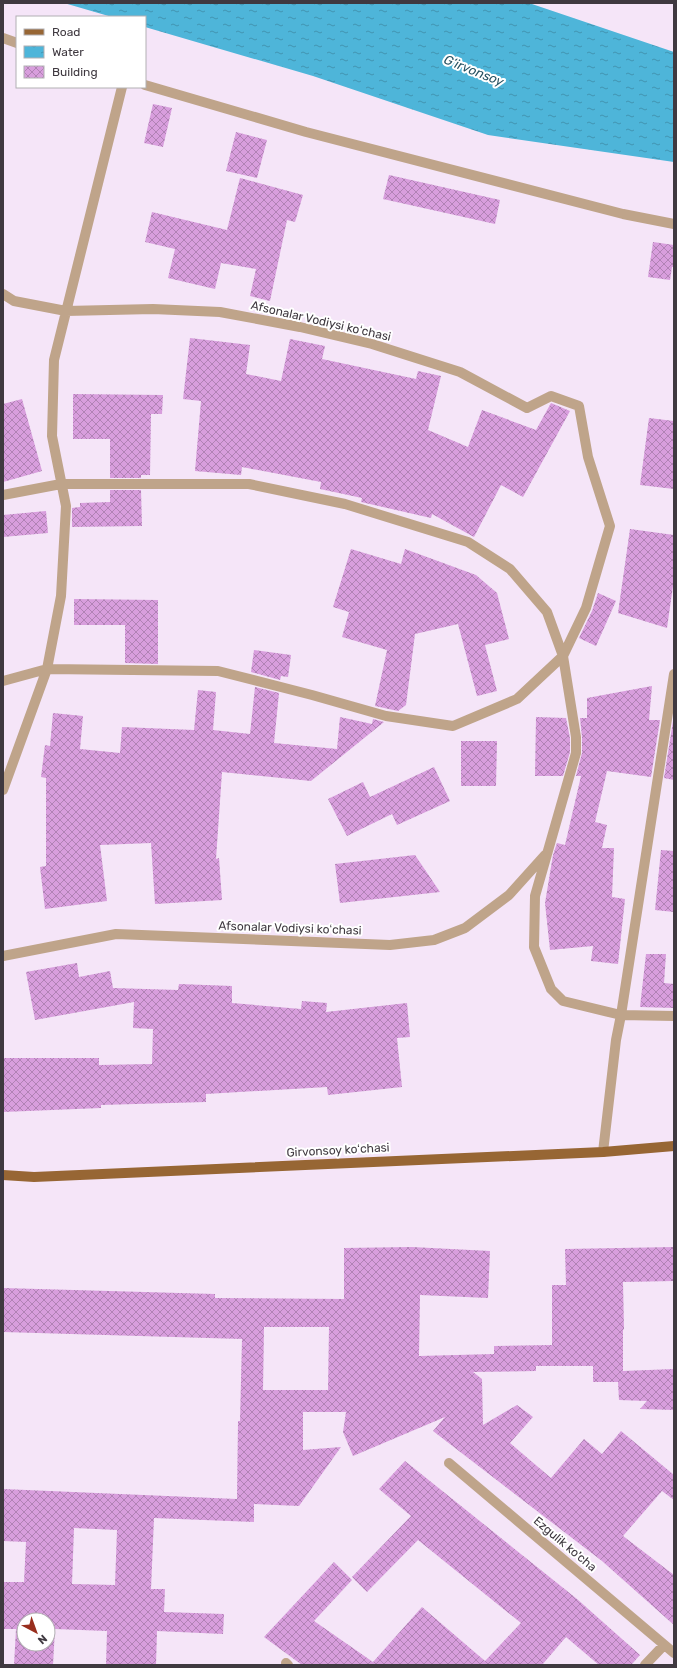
<svg xmlns="http://www.w3.org/2000/svg" width="677" height="1668" viewBox="0 0 677 1668" font-family="Rubik,sans-serif">
<defs>
<pattern id="water-ripples" width="26" height="14" patternUnits="userSpaceOnUse"><rect width="26" height="14" fill="#4eb5d9"/><path d="M2 4q2-2 4 0t4 0M15 11q2-2 4 0t4 0" fill="none" stroke="#4294b1"/></pattern>
<pattern id="building-cross-hatch" width="8" height="8" patternUnits="userSpaceOnUse"><rect width="8" height="8" fill="#d89edd"/><path d="M0 0l8 8M0 8l8-8" fill="none" stroke="#b182b5"/></pattern>
</defs>
<rect width="100%" height="100%" fill="#f5e5f8"/>
<!-- water -->
<path fill="url(#water-ripples)" d="M 64,3 L 529,3 L 674,52 L 674,162 L 488,135 L 313,76 L 145,27 L 145,17 L 112,17 Z"/>
<!-- building -->
<path fill="url(#building-cross-hatch)" fill-rule="evenodd" d="M 153,104 L 172,108 L 163,147 L 144,143 Z
M 236,132 L 267,140 L 257,178 L 226,171 Z
M 389,175 L 500,200 L 495,224 L 383,199 Z
M 240,178 L 303,195 L 295,222 L 287,220 L 270,301 L 250,296 L 256,269 L 221,263 L 215,289 L 168,278 L 175,249 L 145,242 L 152,212 L 227,230 Z
M 653,242 L 674,245 L 674,267 L 672,267 L 670,280 L 648,277 Z
M 190,338 L 250,345 L 246,374 L 281,381 L 290,339 L 325,346 L 322,359 L 416,379 L 418,371 L 441,376 L 428,430 L 468,447 L 482,410 L 536,430 L 551,403 L 570,411 L 523,497 L 501,485 L 474,537 L 432,514 L 431,518 L 361,502 L 362,498 L 320,489 L 321,482 L 242,467 L 241,475 L 195,471 L 201,401 L 183,399 Z
M 73,394 L 163,395 L 162,414 L 151,414 L 150,475 L 141,475 L 141,478 L 110,478 L 110,439 L 73,439 Z
M 22,399 L 42,471 L 3,482 L 3,404 Z
M 649,418 L 674,421 L 674,489 L 640,485 Z
M 110,490 L 141,490 L 142,526 L 72,527 L 72,508 L 80,507 L 80,503 L 110,502 Z
M 46,511 L 48,533 L 3,537 L 3,515 Z
M 630,529 L 674,535 L 674,579 L 667,628 L 618,613 Z
M 351,549 L 401,564 L 405,549 L 476,575 L 497,593 L 509,639 L 485,645 L 497,691 L 477,696 L 458,624 L 415,634 L 406,705 L 398,711 L 375,706 L 387,650 L 342,637 L 349,612 L 333,607 Z
M 598,593 L 616,601 L 596,646 L 579,638 L 592,611 Z
M 74,599 L 158,600 L 158,664 L 125,663 L 125,625 L 74,625 Z
M 254,650 L 291,655 L 288,677 L 281,676 L 280,680 L 251,672 Z
M 652,686 L 649,720 L 660,720 L 651,777 L 607,771 L 595,822 L 607,825 L 602,848 L 614,848 L 612,897 L 625,899 L 618,964 L 591,961 L 593,946 L 550,950 L 545,903 L 553,855 L 557,843 L 565,845 L 581,776 L 576,776 L 582,753 L 582,737 L 580,718 L 587,718 L 587,698 Z
M 255,687 L 279,693 L 274,743 L 337,749 L 340,717 L 372,724 L 373,719 L 384,722 L 311,781 L 222,772 L 216,859 L 219,858 L 222,900 L 155,904 L 151,843 L 100,845 L 107,901 L 45,909 L 40,867 L 46,866 L 46,778 L 41,777 L 45,745 L 50,746 L 53,713 L 83,716 L 80,749 L 120,753 L 122,727 L 194,730 L 198,690 L 216,692 L 213,730 L 250,734 Z
M 536,717 L 566,718 L 570,738 L 570,752 L 563,776 L 535,776 Z
M 673,721 L 674,721 L 674,780 L 664,778 Z
M 461,741 L 497,741 L 496,786 L 461,786 Z
M 434,767 L 450,801 L 397,825 L 392,814 L 347,836 L 328,799 L 363,782 L 370,797 Z
M 661,850 L 674,851 L 674,912 L 655,910 Z
M 415,855 L 440,892 L 340,903 L 335,864 Z
M 646,954 L 666,954 L 664,983 L 674,984 L 674,1008 L 640,1007 Z
M 77,963 L 79,977 L 110,971 L 113,988 L 178,990 L 179,984 L 232,986 L 232,1003 L 301,1009 L 302,1001 L 327,1003 L 326,1012 L 407,1003 L 410,1037 L 397,1038 L 402,1087 L 328,1095 L 327,1087 L 206,1094 L 206,1102 L 101,1105 L 101,1108 L 3,1112 L 3,1058 L 99,1058 L 99,1065 L 152,1064 L 153,1029 L 133,1028 L 134,1002 L 35,1020 L 26,972 Z
M 412,1247 L 490,1251 L 488,1298 L 420,1295 L 419,1356 L 494,1354 L 494,1346 L 552,1345 L 552,1285 L 566,1285 L 565,1249 L 674,1247 L 674,1281 L 623,1282 L 624,1329 L 623,1330 L 623,1371 L 674,1369 L 674,1410 L 640,1409 L 647,1401 L 619,1400 L 618,1382 L 593,1382 L 593,1366 L 536,1366 L 536,1371 L 473,1372 L 482,1379 L 483,1425 L 517,1405 L 533,1417 L 510,1443 L 551,1478 L 584,1439 L 602,1454 L 621,1431 L 674,1475 L 674,1500 L 662,1491 L 623,1536 L 674,1575 L 674,1625 L 602,1561 L 433,1431 L 445,1417 L 353,1456 L 343,1432 L 346,1412 L 303,1412 L 303,1450 L 341,1447 L 299,1506 L 254,1504 L 254,1522 L 154,1518 L 151,1589 L 165,1589 L 164,1612 L 224,1614 L 223,1634 L 157,1631 L 156,1665 L 106,1665 L 107,1631 L 55,1629 L 53,1665 L 14,1665 L 16,1629 L 3,1629 L 3,1582 L 24,1582 L 26,1542 L 3,1541 L 3,1489 L 237,1499 L 238,1421 L 240,1421 L 242,1339 L 3,1332 L 3,1288 L 215,1294 L 215,1298 L 344,1299 L 344,1248 ZM 264,1327 L 329,1327 L 328,1390 L 263,1390 ZM 74,1528 L 117,1530 L 115,1585 L 72,1584 ZM 24,1620 L 48,1620 L 48,1644 L 24,1644 Z
M 405,1461 L 577,1599 L 640,1655 L 631,1665 L 599,1665 L 566,1637 L 542,1665 L 302,1665 L 264,1637 L 334,1562 L 352,1580 L 314,1621 L 373,1662 L 422,1607 L 485,1661 L 521,1623 L 418,1540 L 367,1592 L 352,1577 L 411,1516 L 379,1489 Z"/>
<g fill="none" stroke-linecap="round" stroke-linejoin="round">
<!-- minor -->
<path stroke="#bfa48a" stroke-width="10" d="M 3,38 L 17,43
M 145,85 L 306,132 L 623,214 L 674,224
M 3,294 L 14,301 L 66,311 L 153,309 L 220,312 L 300,327 L 372,344 L 460,372 L 527,408 L 551,396 L 579,406 L 588,457 L 610,526 L 586,608 L 563,656 L 517,699 L 453,726 L 386,716 L 312,695 L 218,671 L 47,669 L 3,681
M 3,495 L 61,484 L 249,484 L 345,504 L 468,542 L 510,569 L 547,612 L 563,656 L 576,737 L 576,753 L 535,896 L 534,947 L 551,989 L 563,1001 L 621,1015 L 674,674
M 3,790 L 47,669 L 61,596 L 66,506 L 52,436 L 54,360 L 122,87
M 3,956 L 116,934 L 390,945 L 434,940 L 465,928 L 509,895 L 545,855
M 603,1152 L 616,1040 L 621,1015 L 674,1016
M 449,1463 L 674,1653
M 286,1663 L 288,1665
M 645,1665 L 664,1645"/>
<!-- primary -->
<path stroke="#976634" stroke-width="10" d="M 3,1175 L 34,1177 L 603,1152 L 674,1146"/>
</g>
<g text-anchor="middle" stroke-width="4" stroke-linejoin="round" paint-order="stroke">
<!-- street labels -->
<g font-size="12" fill="#3f3940" stroke="#fff">
<text transform="translate(321 321) rotate(13)" y="4">Afsonalar Vodiysi koʻchasi</text>
<text transform="translate(290 928) rotate(2)" y="4">Afsonalar Vodiysi koʻchasi</text>
<text transform="translate(338 1150) rotate(-3)" y="4">Girvonsoy koʻchasi</text>
<text transform="translate(565 1544) rotate(40)" y="4">Ezgulik ko'cha</text>
</g>
<!-- water labels -->
<g font-size="13" font-style="italic" fill="#265262" stroke="#fff">
<text transform="translate(474 70) rotate(22)" y="5">G‘irvonsoy</text>
</g>
</g>
<!-- border -->
<rect width="677" height="1668" fill="none" stroke="#3f3940" stroke-width="8"/>
<!-- legend -->
<rect x="16" y="16" width="130" height="72" fill="#ffffff" stroke="#b2b0b3"/>
<rect x="24" y="29" width="20" height="6" fill="#976634" stroke="#b2b0b3"/>
<text x="52" y="36" font-size="12" fill="#3f3940">Road</text>
<rect x="24" y="46" width="20" height="12" fill="url(#water-ripples)" stroke="#b2b0b3"/>
<text x="52" y="56" font-size="12" fill="#3f3940">Water</text>
<rect x="24" y="66" width="20" height="12" fill="url(#building-cross-hatch)" stroke="#b2b0b3"/>
<text x="52" y="76" font-size="12" fill="#3f3940">Building</text>
<!-- north arrow -->
<g transform="translate(36 1632) rotate(139)"><circle r="19" fill="#ffffff" stroke="#b2b0b3"/>
<path d="M0-3L7 15L0 10L-7 15Z" fill="#982e1d"/>
<text y="-6" font-size="11" font-weight="bold" text-anchor="middle" fill="#3f3940">N</text>
</g>
</svg>
